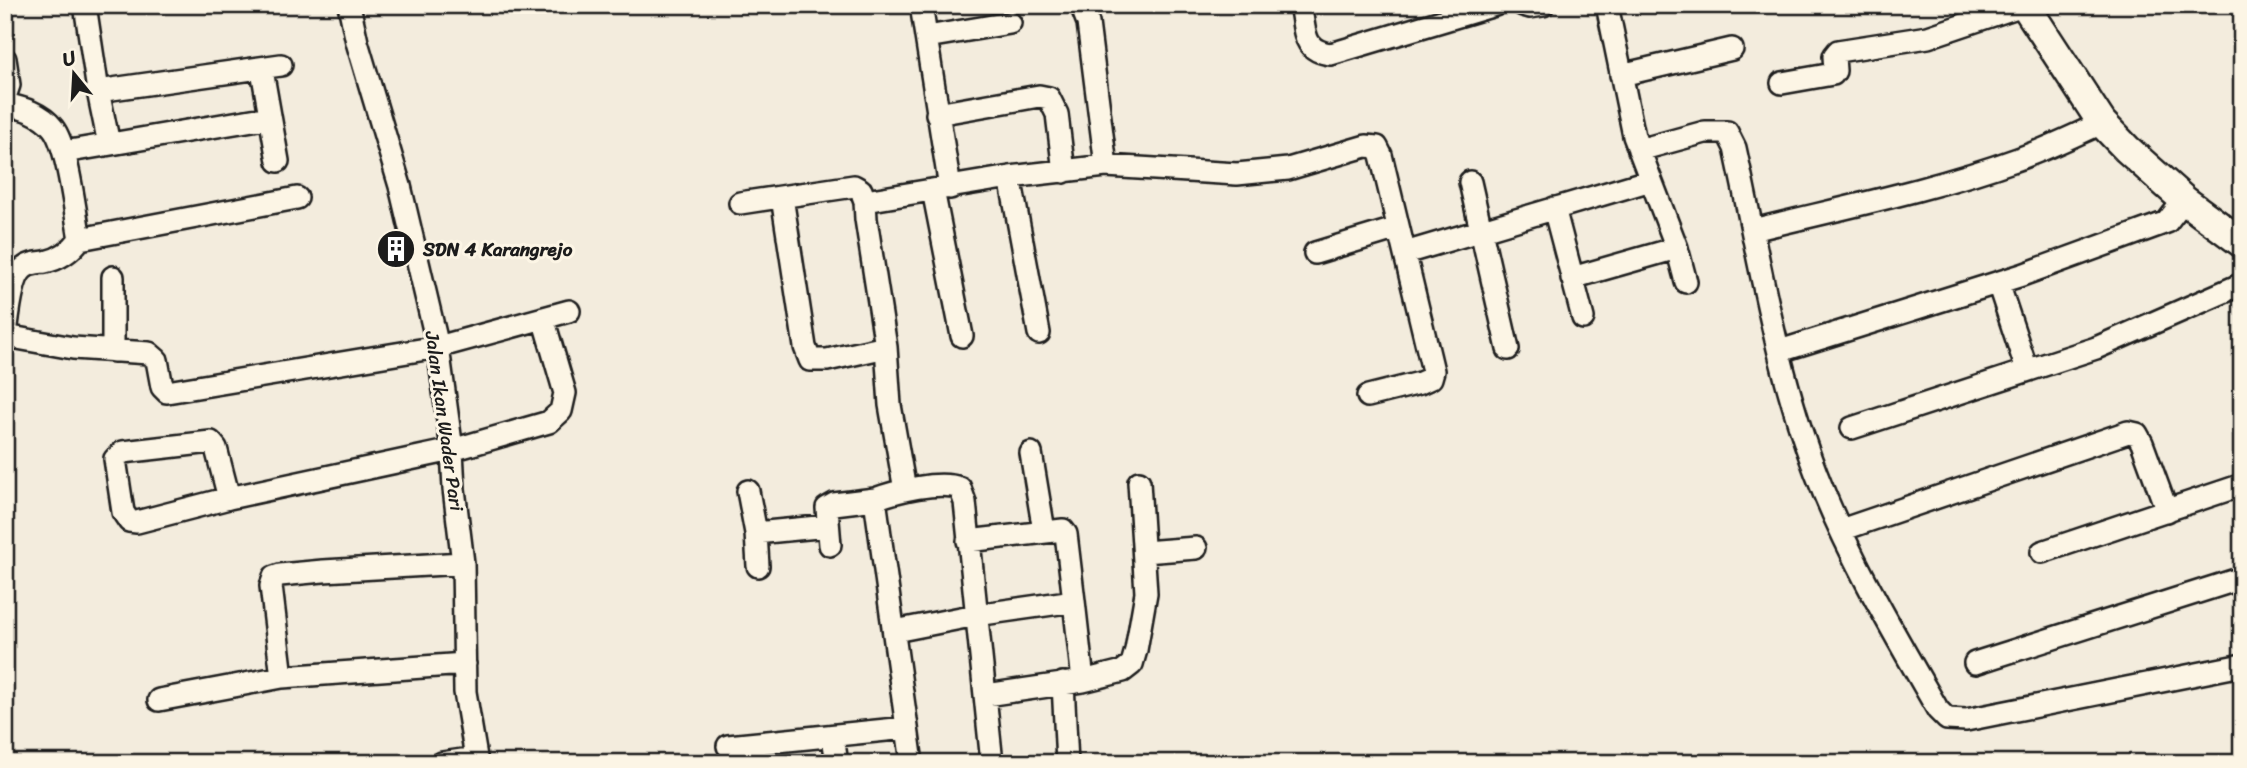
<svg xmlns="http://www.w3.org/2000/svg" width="2247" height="768" viewBox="0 0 2247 768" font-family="Sriracha,sans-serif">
<rect width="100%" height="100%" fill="#f3ecdd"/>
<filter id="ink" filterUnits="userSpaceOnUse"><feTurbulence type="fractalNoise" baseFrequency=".0143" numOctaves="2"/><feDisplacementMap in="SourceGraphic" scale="14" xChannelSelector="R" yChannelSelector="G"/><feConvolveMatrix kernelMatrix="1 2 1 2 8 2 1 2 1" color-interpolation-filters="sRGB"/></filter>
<g filter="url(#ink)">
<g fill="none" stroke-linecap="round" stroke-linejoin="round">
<!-- minor casing -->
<g stroke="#1c1c1c" stroke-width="26">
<path id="minor" d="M 85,5 L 98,91 L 109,144
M 349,5 L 357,42 L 400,186 L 438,347 L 452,450 L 454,489 L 463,563 L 465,692 L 477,763
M 921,5 L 950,188
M 1081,5 L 1088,23 L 1106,166
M 1300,5 C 1306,30 1301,51 1331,54 L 1495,5
M 1523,5 L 1530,7 L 1543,5
M 1607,5 L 1634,136 L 1677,248 L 1686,282
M 927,37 L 1010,23
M 5,59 L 9,85 L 5,97
M 262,70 L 278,161
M 1621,75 L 1732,49
M 1782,83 L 1833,74 L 1835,71 L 1834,56 L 1838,51 L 1928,37 L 2023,5
M 98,91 L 281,65
M 5,104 C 23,108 41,113 53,128 C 68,147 75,213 80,239
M 937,114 L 1039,96 L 1049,98 L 1057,114 L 1064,172
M 1639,150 L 1705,132 L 1727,132 L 1735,148 C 1759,257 1776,369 1816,473 C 1848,556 1894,633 1938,710 L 1947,719 L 1966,720 L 2242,665
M 64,152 L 270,117
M 1010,177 L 1039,333
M 1470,182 L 1508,349
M 933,190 L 962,336
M 782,197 L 805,347 L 810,360 L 827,360 L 886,347
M 740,203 L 854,186 L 861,190 L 865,201
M 1554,208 L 1583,318
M 1753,230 C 1842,208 1932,190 2018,159 C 2047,149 2075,135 2102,123
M 1315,253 L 1398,228
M 1405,253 L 1651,180
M 1572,278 L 1677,248
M 1998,283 L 2027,370
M 6,336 L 73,348 L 149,353 L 157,360 L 162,387 L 167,392 L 438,347 L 569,311
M 5,341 C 8,324 10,278 24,268 C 30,263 37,263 45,262 C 60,259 71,251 80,239 L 297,198
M 113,351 L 113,277
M 1780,351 L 2022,275 L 2167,222 L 2184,200
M 1852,428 L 2096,348 L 2242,284
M 1031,453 L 1044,531
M 905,490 L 890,405 L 886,347 L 866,219 L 865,201 L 1010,177 L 1106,166 L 1237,174 L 1288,169 L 1366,146 L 1377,147 L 1381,155 L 1433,371 L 1431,378 L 1420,383 L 1368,396
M 748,491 L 756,533 L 758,566
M 229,498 L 216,448 L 211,442 L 123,452 L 115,459 L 123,512 L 129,521 L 137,522 L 229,498 L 452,450 L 549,422 L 561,411 L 565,393 L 543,318
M 1841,530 L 2128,432 L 2137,434 L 2142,443 L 2167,511
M 756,533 L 828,526
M 968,541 L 1063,530 L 1066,534 L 1074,601
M 830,545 L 827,508 L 834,504 L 875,499
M 1144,552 L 1196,548
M 2042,552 L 2242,485
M 895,631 L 976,615 L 1074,601 L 1083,681 L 986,695
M 1975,663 L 2242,578
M 282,677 L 271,586 L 274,577 L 280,575 L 323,571 L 463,563
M 1083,681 L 1123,671 L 1132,664 L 1136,650 L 1146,593 L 1139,482
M 1063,683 L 1067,763
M 159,700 L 282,677 L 465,664
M 833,737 L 837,763
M 728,746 L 906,728
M 442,763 L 476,758
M 912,763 L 875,499 C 896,491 939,480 960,488 L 965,502 L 992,763"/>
</g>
<!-- major casing -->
<g stroke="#1c1c1c" stroke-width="33">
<path id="major" d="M 2025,5 L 2102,123 L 2127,149 L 2184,200 L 2242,243"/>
</g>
<!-- minor -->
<use href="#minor" stroke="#fcf5e5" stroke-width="21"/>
<!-- major -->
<use href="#major" stroke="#fcf5e5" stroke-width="28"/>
</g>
</g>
<!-- icons -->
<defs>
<g id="building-disc" transform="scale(2.0125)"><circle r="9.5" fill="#1c1c1c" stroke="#fcf5e5"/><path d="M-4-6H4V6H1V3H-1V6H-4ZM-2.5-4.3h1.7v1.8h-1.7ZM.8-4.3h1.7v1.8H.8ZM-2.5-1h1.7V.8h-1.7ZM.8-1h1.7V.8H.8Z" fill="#fff"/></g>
</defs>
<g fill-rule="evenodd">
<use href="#building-disc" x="396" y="249"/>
</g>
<g text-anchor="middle" stroke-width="6" stroke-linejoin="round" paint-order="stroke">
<!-- poi labels -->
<g font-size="19" font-weight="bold" fill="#1c1c1c" stroke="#fcf5e5" text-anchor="start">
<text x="423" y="256">SDN 4 Karangrejo</text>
</g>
<!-- street labels -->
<g font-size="19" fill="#1c1c1c" stroke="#fcf5e5">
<text transform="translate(445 421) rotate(82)" y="7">Jalan Ikan Wader Pari</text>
</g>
</g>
<!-- margin -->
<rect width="2247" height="768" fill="none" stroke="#fcf5e5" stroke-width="28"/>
<rect x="14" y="14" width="2219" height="740" fill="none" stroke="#1c1c1c" stroke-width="2.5" filter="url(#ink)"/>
<!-- north arrow -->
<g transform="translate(74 74) rotate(342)" stroke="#fcf5e5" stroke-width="5" paint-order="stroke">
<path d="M0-5L12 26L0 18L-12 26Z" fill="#1c1c1c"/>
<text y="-10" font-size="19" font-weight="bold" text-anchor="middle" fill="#1c1c1c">U</text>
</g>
</svg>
